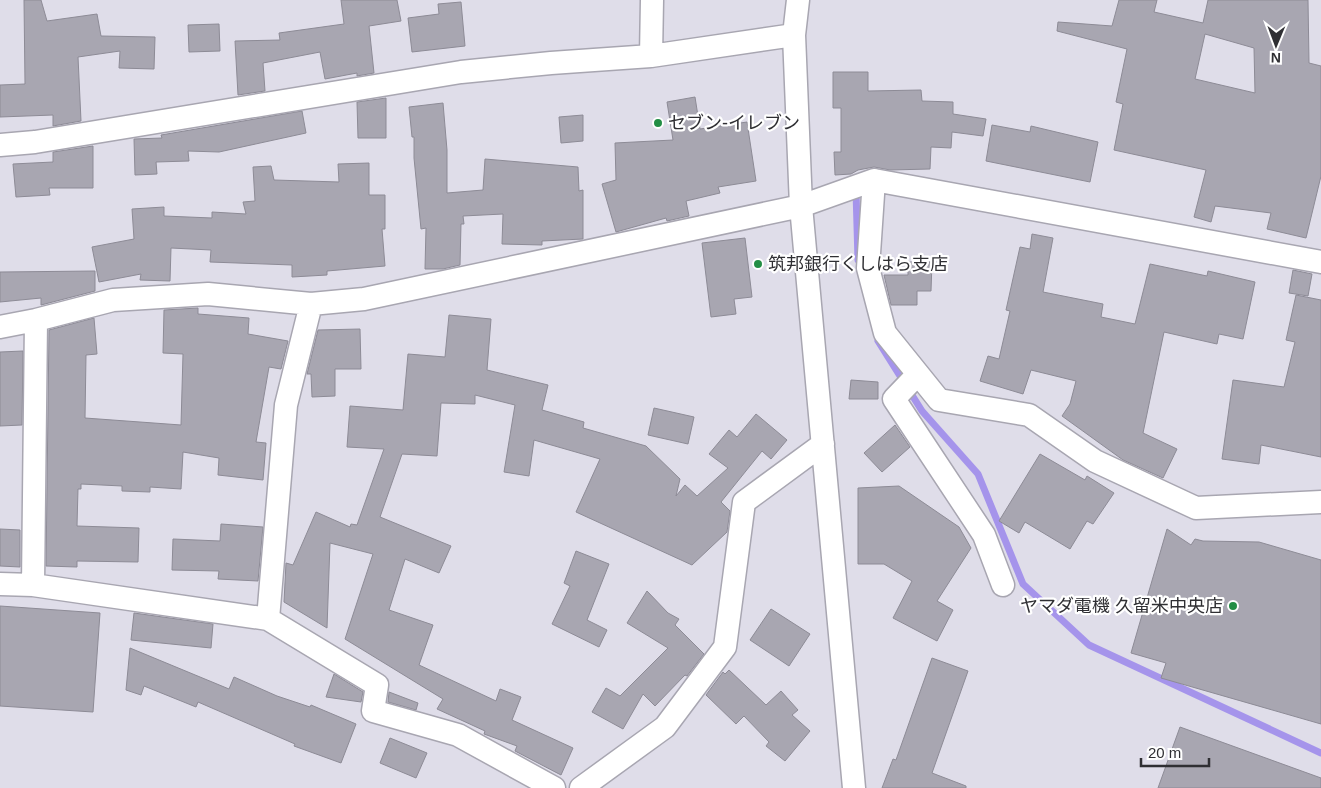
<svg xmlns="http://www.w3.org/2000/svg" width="1321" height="788" viewBox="0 0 1321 788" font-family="Helvetica,'Noto Sans JP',sans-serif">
<rect width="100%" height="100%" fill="#dfdde9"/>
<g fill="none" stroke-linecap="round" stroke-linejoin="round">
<!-- stream -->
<path stroke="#a594eb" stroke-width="7" d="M 856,191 L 858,260
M 878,341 L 922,411 L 978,474 L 1023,584 L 1089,645 L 1321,753"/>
</g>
<!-- building -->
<path fill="#a8a6b1" stroke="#8d8b96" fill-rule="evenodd" d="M 24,0 L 41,0 L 47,21 L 97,14 L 101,36 L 155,37 L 154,69 L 119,68 L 120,51 L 78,57 L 81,121 L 53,126 L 53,115 L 0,117 L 0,85 L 25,84 Z
M 341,0 L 397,0 L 401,21 L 369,26 L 374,73 L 357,76 L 357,73 L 325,79 L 320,52 L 263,63 L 265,91 L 238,95 L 235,41 L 280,40 L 279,33 L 344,24 Z
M 1119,0 L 1157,0 L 1154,12 L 1203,23 L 1208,0 L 1308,0 L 1309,63 L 1321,66 L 1321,176 L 1306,238 L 1267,229 L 1271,213 L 1215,206 L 1211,222 L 1194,217 L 1206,170 L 1114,150 L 1123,104 L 1116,102 L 1127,49 L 1057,31 L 1058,22 L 1112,26 ZM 1205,34 L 1254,48 L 1255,93 L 1195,79 Z
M 461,2 L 465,46 L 412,52 L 408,18 L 439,14 L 438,4 Z
M 219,24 L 220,51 L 189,52 L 188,25 Z
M 833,72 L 868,72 L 868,91 L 921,90 L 922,101 L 953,102 L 953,114 L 986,119 L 983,136 L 952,132 L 951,148 L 931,147 L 930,169 L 890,170 L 874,167 L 858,170 L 851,174 L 835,175 L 834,152 L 841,152 L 841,108 L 833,108 Z
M 695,97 L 700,129 L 747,122 L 756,181 L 718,187 L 720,193 L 686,201 L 689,216 L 667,221 L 666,218 L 616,232 L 602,184 L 616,180 L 615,143 L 673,140 L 667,102 Z
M 386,98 L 386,138 L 358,138 L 357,102 Z
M 443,103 L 447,150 L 447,193 L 483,190 L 485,159 L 578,167 L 579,191 L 583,190 L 583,239 L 542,241 L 542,245 L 502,244 L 503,214 L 463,216 L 464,224 L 461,224 L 460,265 L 443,269 L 425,269 L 426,228 L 421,229 L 414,158 L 414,137 L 412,137 L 409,107 Z
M 302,111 L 306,133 L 219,152 L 188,151 L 189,161 L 156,162 L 157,174 L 135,175 L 134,139 L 162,138 L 161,135 Z
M 583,115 L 583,141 L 561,143 L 559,117 Z
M 992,125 L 1030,132 L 1031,126 L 1098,142 L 1090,182 L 986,161 Z
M 93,146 L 93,188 L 49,188 L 50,195 L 16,197 L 13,164 L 53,162 L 53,152 Z
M 369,163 L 369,195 L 385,195 L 385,229 L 382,229 L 385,266 L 327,271 L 327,275 L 292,277 L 292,265 L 210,262 L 211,250 L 171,248 L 170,281 L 140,280 L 141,274 L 99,282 L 92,247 L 134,239 L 132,209 L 164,207 L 164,216 L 212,218 L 212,212 L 246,214 L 243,202 L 255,201 L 253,167 L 271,166 L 274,180 L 339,182 L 338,164 Z
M 1032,234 L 1053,238 L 1043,292 L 1103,304 L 1101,317 L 1135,324 L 1150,264 L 1207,276 L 1208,271 L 1255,282 L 1243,339 L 1219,334 L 1217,344 L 1164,332 L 1143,433 L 1177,449 L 1163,478 L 1123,460 L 1062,416 L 1070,404 L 1076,381 L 1031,370 L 1023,394 L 980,381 L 988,356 L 999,359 L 1010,311 L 1006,310 L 1020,247 L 1030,249 Z
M 745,238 L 752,297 L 734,299 L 736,314 L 711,317 L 702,243 Z
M 908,262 L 932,262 L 931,291 L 917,291 L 917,305 L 891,305 L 884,275 L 908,275 Z
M 1293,270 L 1312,274 L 1308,296 L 1289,293 Z
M 95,271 L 95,291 L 41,305 L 41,298 L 0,302 L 0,272 Z
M 1296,295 L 1321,300 L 1321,457 L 1261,445 L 1259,464 L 1222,459 L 1233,380 L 1284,387 L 1295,342 L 1286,340 Z
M 198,308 L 198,314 L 249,318 L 248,334 L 288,341 L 281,369 L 269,367 L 256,442 L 266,443 L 263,480 L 218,475 L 219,458 L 183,452 L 181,489 L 150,487 L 150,492 L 122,491 L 122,486 L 81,484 L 81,489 L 78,489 L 77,526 L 139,528 L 138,562 L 77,561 L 77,567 L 46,566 L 49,330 L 94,318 L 97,354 L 86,355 L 85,418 L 181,425 L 183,354 L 163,353 L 164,310 Z
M 449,315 L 491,319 L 487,370 L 548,385 L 542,410 L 584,422 L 583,428 L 646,446 L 680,479 L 676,496 L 685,485 L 697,496 L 728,468 L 709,454 L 729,430 L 737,437 L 756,414 L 787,440 L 771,459 L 762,451 L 721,502 L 730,511 L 727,532 L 692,565 L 576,512 L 600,459 L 534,440 L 529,476 L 504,472 L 515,405 L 475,395 L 475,404 L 441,403 L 437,456 L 402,454 L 380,517 L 451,546 L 439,573 L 405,559 L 389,610 L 433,625 L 419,665 L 496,701 L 500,689 L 521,697 L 512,720 L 573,748 L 561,775 L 515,751 L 517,746 L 484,734 L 485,731 L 437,709 L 443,699 L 345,639 L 373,554 L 330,543 L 327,628 L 284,602 L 286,563 L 293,565 L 316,512 L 350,527 L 351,524 L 357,525 L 384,449 L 347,447 L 350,406 L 403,410 L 408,354 L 445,357 Z
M 360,329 L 361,369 L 335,369 L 335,396 L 312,397 L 311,374 L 307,374 L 318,330 Z
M 23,351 L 22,425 L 0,426 L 0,352 Z
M 851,380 L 878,382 L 878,399 L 849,399 Z
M 654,408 L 694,417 L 688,444 L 648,435 Z
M 895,425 L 910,447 L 882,472 L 864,453 Z
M 1040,454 L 1085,480 L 1087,476 L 1114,493 L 1093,524 L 1087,521 L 1070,549 L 1025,522 L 1019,533 L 999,521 Z
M 899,486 L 959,527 L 971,548 L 937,601 L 953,610 L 937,641 L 893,618 L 912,581 L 884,564 L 858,564 L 858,488 Z
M 221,524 L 263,527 L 258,581 L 218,579 L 219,571 L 172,570 L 173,539 L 220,541 Z
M 0,529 L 20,530 L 20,567 L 0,566 Z
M 1167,529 L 1191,545 L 1195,539 L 1203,541 L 1259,542 L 1321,560 L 1321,724 L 1161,678 L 1166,663 L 1131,653 Z
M 576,551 L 609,564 L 587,620 L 607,630 L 599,647 L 552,624 L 570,586 L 564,583 Z
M 647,591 L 668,613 L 679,619 L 675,625 L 704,654 L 687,676 L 685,675 L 655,706 L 643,694 L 623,729 L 592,712 L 606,688 L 620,696 L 668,648 L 627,623 Z
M 0,606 L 100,613 L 93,712 L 0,706 Z
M 771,609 L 810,634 L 789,666 L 750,640 Z
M 134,613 L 213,624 L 211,648 L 131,640 Z
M 130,648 L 229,689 L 234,677 L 277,696 L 310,707 L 311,705 L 356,724 L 341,763 L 294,746 L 295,744 L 198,702 L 196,707 L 144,686 L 141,695 L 126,690 Z
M 932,658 L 968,671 L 932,773 L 966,786 L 966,788 L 882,788 L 893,759 L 896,760 Z
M 729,670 L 766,705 L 781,691 L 798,710 L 792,715 L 810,731 L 785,761 L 766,746 L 769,742 L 744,716 L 736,724 L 706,695 L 723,672 L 725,674 Z
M 334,674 L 363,692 L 361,702 L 326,697 Z
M 389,692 L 418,703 L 416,710 L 388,702 Z
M 1180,727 L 1321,778 L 1321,788 L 1158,788 Z
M 390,738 L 427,753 L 416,778 L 380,763 Z"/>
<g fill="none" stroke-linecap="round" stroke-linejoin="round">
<!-- minor casing -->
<g stroke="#a8a6b1" stroke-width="25">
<path id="minor" d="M 798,0 L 794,35 L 801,206 L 854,788
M 651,56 L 652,0
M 0,145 L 35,142 L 461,72 L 551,63 L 651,56 L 794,35
M 874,180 L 868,268 L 885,333 L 939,400 L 1029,415 L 1095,461 L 1196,508 L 1321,502
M 0,327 L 36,320 L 113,300 L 208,294 L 311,304 L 364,299 L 801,206 L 874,180 L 1321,262
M 918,374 L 894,399 L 984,535 L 1003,585
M 0,584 L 33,585 L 268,619 L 377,685 L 373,711 L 458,735 L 554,788
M 33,585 L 36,320
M 268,619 L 286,405 L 311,304
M 581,788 L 665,727 L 725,647 L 744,502 L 823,444"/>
</g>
<!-- minor -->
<use href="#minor" stroke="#fff" stroke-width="22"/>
</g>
<!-- markers -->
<g fill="#238e45" stroke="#fff" stroke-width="2">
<circle cx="658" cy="123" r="5"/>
<circle cx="758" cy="264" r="5"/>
<circle cx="1233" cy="606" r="5"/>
</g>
<g text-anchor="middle" stroke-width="4.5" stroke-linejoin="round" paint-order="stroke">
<!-- poi labels -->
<g font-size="18" fill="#2f2f33" stroke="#fff" text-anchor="start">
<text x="668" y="129">セブン-イレブン</text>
<text x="768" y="270">筑邦銀行くしはら支店</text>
<text x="1223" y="612" text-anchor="end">ヤマダ電機 久留米中央店</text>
</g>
</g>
<!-- north arrow -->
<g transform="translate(1276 45) rotate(181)" stroke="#ffffff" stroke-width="4" paint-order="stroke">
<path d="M0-4L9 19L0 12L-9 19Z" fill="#2f2f33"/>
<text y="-8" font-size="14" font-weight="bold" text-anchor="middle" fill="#2f2f33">N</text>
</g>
<!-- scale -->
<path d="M1141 758v8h68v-8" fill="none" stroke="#2f2f33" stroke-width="2.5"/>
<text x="1148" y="758" font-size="15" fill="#2f2f33" stroke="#ffffff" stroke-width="4" paint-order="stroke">20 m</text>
</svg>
